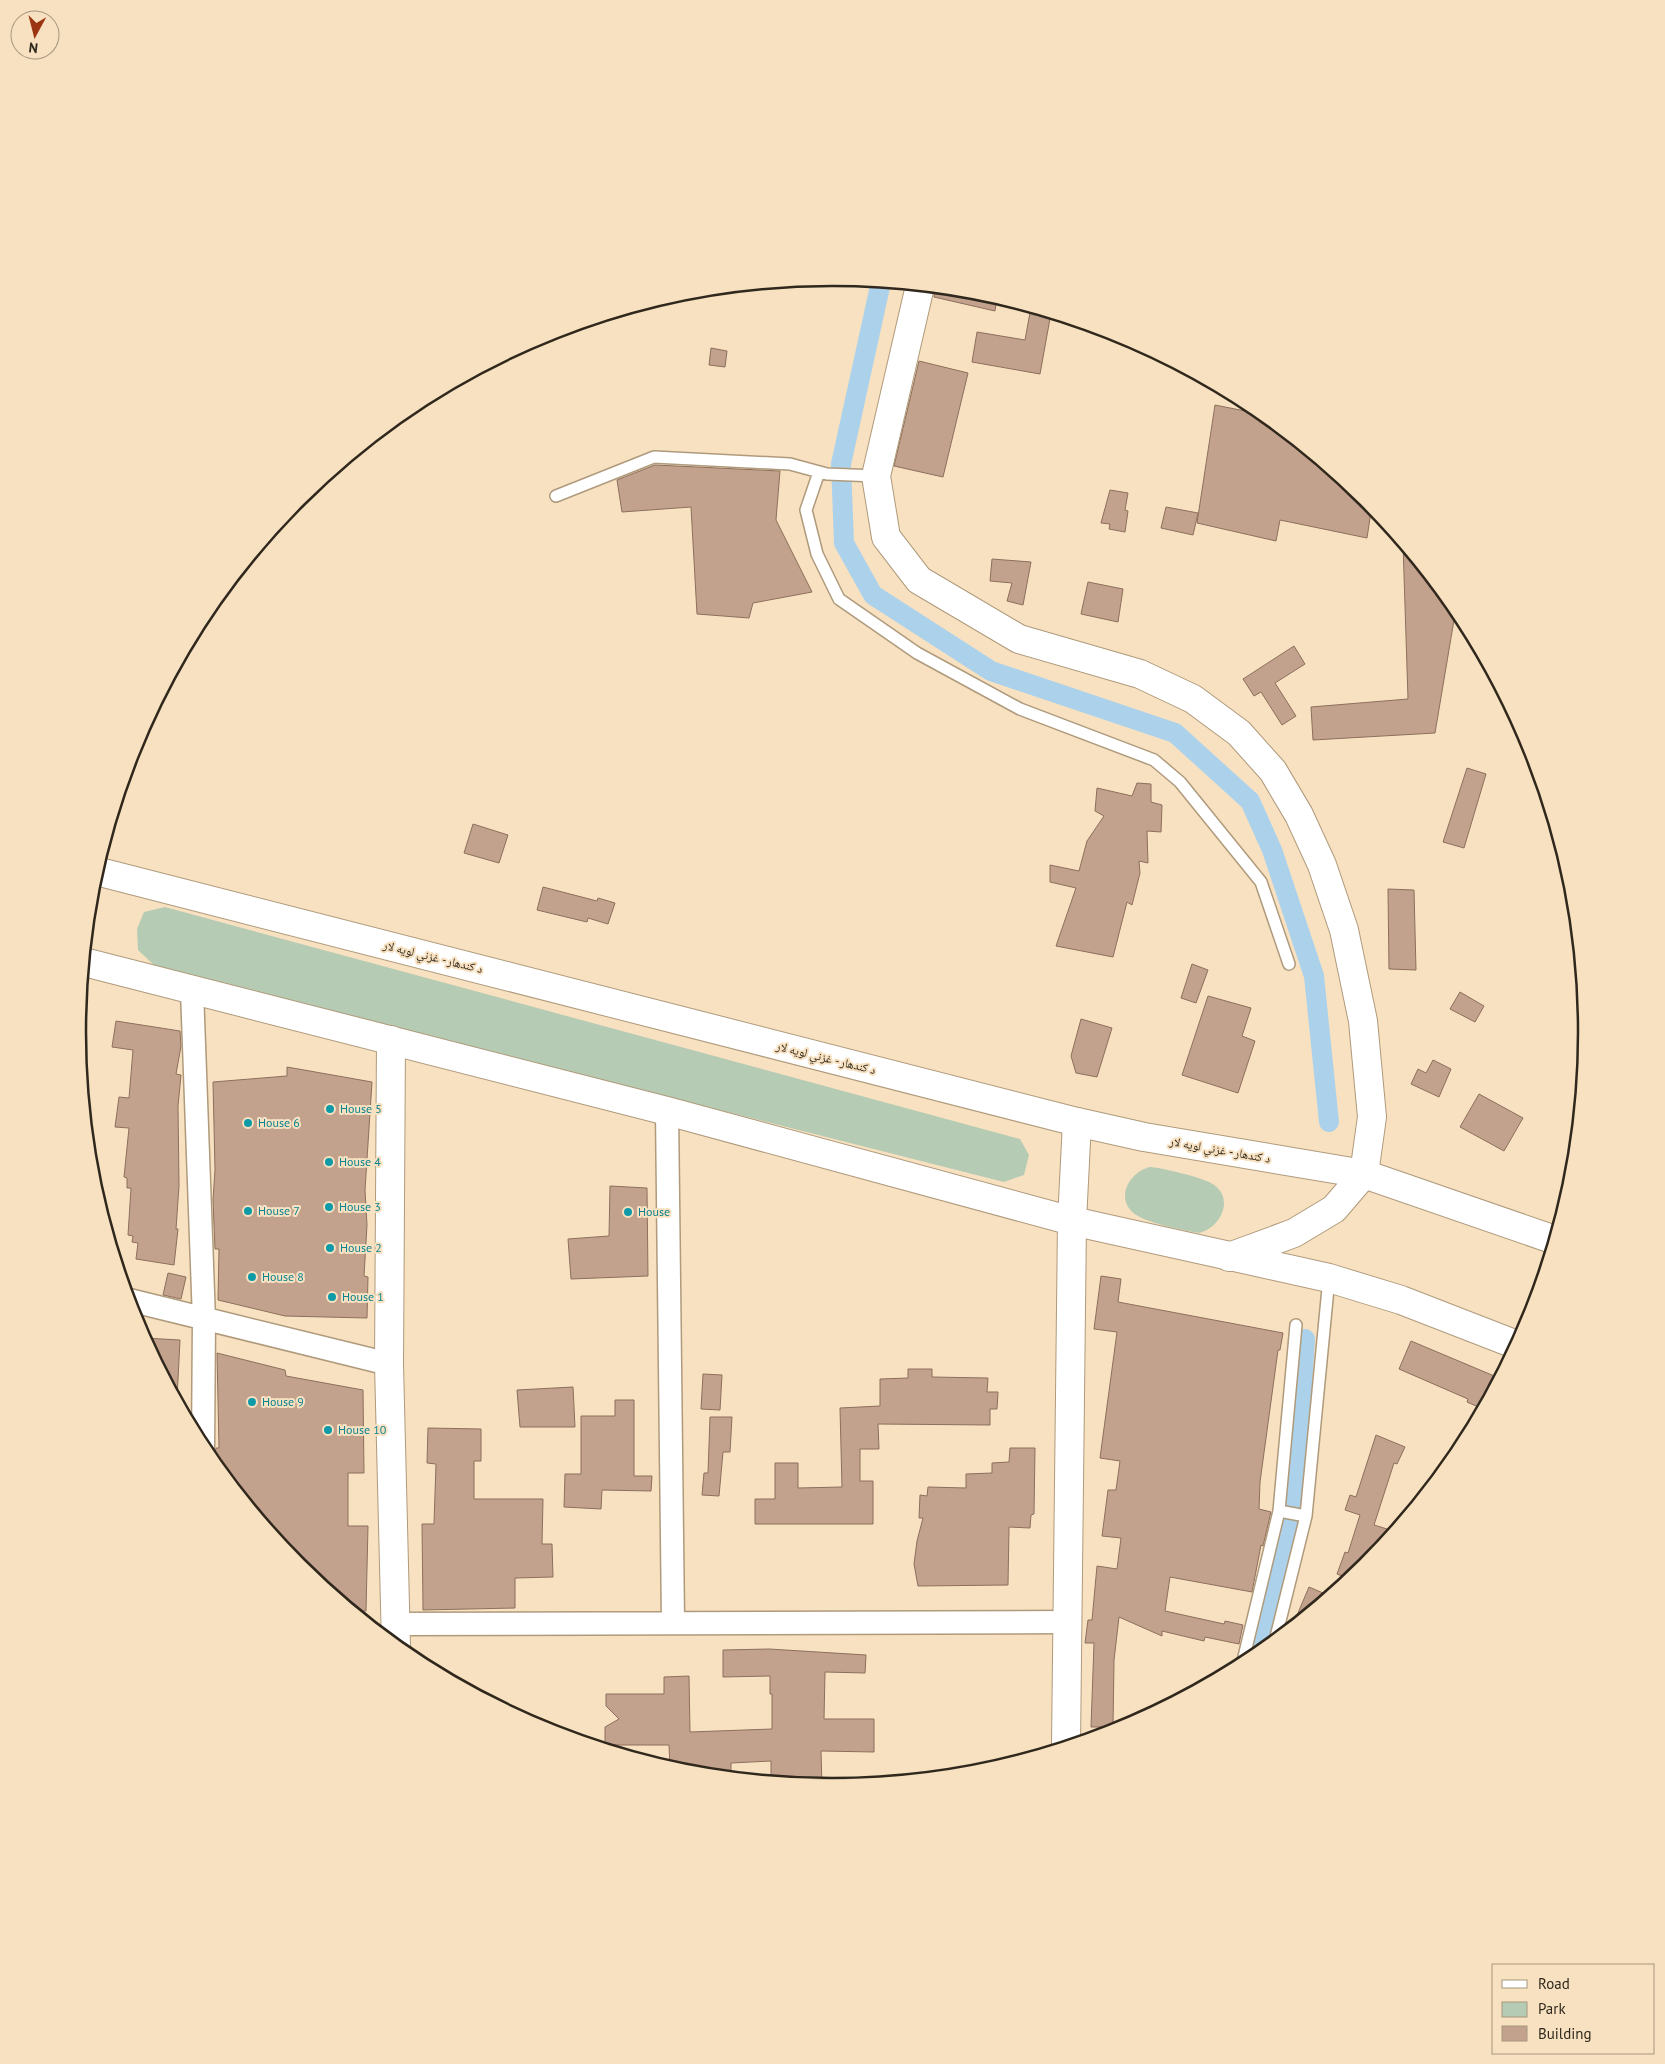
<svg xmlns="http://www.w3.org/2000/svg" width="1665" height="2064" viewBox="0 0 1665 2064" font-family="'PT Sans','Noto Naskh Arabic',sans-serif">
<rect width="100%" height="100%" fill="#f7e1c1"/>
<!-- green -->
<path fill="#b6cbb3" d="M 165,907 L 1020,1139 L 1029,1155 L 1024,1175 L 1004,1182 L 157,968 L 138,950 L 137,929 L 144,912 Z
M 1150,1167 C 1163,1168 1200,1177 1211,1183 C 1236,1197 1221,1228 1199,1233 C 1186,1231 1149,1223 1138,1216 C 1113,1202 1128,1172 1150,1167 Z"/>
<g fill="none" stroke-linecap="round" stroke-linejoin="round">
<!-- canal -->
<path stroke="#acd2eb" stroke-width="20" d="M 881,282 L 841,464 L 844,543 L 873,595 L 991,671 L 1175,733 L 1250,801 L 1272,850 L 1314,976 L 1329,1122
M 1257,1655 L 1295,1494 L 1305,1339"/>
</g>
<!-- building -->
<path fill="#c2a28d" stroke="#8d6f5c" d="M 935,287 L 980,292 L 997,297 L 995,311 L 934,297 Z
M 1031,307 L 1051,313 L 1040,374 L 972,362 L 977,332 L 1025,340 Z
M 711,348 L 727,351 L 725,367 L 709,365 Z
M 919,361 L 968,373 L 943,477 L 894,466 Z
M 1215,405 L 1265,415 L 1294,438 L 1292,446 L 1308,450 L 1367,498 L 1372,505 L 1367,538 L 1280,520 L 1276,541 L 1197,523 Z
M 655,465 L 780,471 L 776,520 L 812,592 L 753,603 L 749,618 L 697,614 L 691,507 L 622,512 L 617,480 Z
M 1110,490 L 1128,493 L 1125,510 L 1128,511 L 1125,532 L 1109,529 L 1110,524 L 1101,523 Z
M 1166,507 L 1198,513 L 1193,535 L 1161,528 Z
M 1403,543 L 1456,608 L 1435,733 L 1313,740 L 1311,707 L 1408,699 Z
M 992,559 L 1031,562 L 1023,605 L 1007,601 L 1012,583 L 990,581 Z
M 1088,582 L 1123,589 L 1118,622 L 1081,614 Z
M 1294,646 L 1305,664 L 1275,683 L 1296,716 L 1282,725 L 1261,692 L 1254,696 L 1243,679 Z
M 1467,768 L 1486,774 L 1464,848 L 1443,842 Z
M 1137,783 L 1151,784 L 1151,802 L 1162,805 L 1161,832 L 1147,831 L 1148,863 L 1139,861 L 1140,873 L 1132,905 L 1127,902 L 1113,957 L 1056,946 L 1076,888 L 1050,882 L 1050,865 L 1079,871 L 1087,841 L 1104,816 L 1095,811 L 1097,788 L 1132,796 Z
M 473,824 L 508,835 L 499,863 L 464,853 Z
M 543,887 L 597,901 L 598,898 L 615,903 L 608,924 L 588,918 L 587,922 L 537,910 Z
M 1388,889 L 1414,890 L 1416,970 L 1389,969 Z
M 1192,964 L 1208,970 L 1196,1003 L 1181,998 Z
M 1460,992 L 1484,1006 L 1475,1022 L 1450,1009 Z
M 1208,996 L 1251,1008 L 1242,1036 L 1255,1041 L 1238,1093 L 1182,1075 Z
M 1081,1019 L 1112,1028 L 1097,1077 L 1076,1073 L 1071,1056 Z
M 116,1021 L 180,1031 L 181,1046 L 176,1074 L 181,1075 L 178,1106 L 179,1186 L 176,1229 L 178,1229 L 174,1265 L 136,1259 L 138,1243 L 132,1242 L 133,1236 L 128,1235 L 131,1188 L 127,1188 L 127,1178 L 124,1177 L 129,1128 L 115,1127 L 119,1097 L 129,1098 L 133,1050 L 112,1047 Z
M 1433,1060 L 1451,1069 L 1439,1097 L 1411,1084 L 1418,1069 L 1426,1073 Z
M 287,1067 L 372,1082 L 365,1190 L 367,1225 L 364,1276 L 368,1277 L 367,1318 L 285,1316 L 218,1300 L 219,1249 L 215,1249 L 213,1200 L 215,1170 L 213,1082 L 287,1076 Z
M 1479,1094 L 1523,1118 L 1504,1151 L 1460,1127 Z
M 610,1186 L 647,1188 L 648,1276 L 571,1279 L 568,1239 L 609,1236 Z
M 168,1273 L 186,1277 L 181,1299 L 163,1295 Z
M 1101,1276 L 1121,1279 L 1118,1302 L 1283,1333 L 1280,1350 L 1278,1350 L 1260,1482 L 1259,1509 L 1271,1512 L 1263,1546 L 1261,1545 L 1252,1592 L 1170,1577 L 1165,1611 L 1224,1624 L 1225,1621 L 1243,1625 L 1239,1644 L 1205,1637 L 1204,1641 L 1162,1631 L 1162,1636 L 1119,1617 L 1114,1660 L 1113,1727 L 1091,1727 L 1094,1643 L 1085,1643 L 1088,1620 L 1092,1620 L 1097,1566 L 1117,1569 L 1121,1538 L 1102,1536 L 1108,1490 L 1116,1490 L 1120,1461 L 1100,1458 L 1117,1332 L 1094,1329 Z
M 144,1338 L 180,1340 L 177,1399 Z
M 1411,1341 L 1499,1378 L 1483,1409 L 1467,1402 L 1468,1399 L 1399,1369 Z
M 217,1353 L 285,1370 L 286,1376 L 363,1390 L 364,1473 L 348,1473 L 348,1526 L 368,1526 L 366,1611 L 354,1611 L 298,1566 L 215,1464 L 215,1453 L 216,1448 L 219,1448 Z
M 908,1369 L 932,1369 L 932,1377 L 988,1378 L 987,1392 L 998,1392 L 997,1409 L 990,1409 L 990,1425 L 878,1424 L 879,1449 L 860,1449 L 860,1481 L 873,1481 L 873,1524 L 755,1524 L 755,1499 L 775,1499 L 775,1463 L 798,1463 L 798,1488 L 842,1487 L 840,1408 L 880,1406 L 880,1379 L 908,1378 Z
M 703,1374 L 722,1375 L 720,1410 L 701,1409 Z
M 573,1387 L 575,1427 L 520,1427 L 517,1390 Z
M 615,1400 L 634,1400 L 634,1476 L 652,1476 L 651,1491 L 602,1490 L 601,1509 L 564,1507 L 565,1474 L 581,1474 L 581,1416 L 615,1416 Z
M 710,1417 L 732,1417 L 730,1452 L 723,1452 L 719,1496 L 702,1495 L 704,1473 L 708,1473 Z
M 428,1428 L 481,1429 L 481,1461 L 474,1461 L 474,1499 L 543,1499 L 542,1544 L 552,1544 L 553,1577 L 515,1578 L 515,1608 L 423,1610 L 422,1524 L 434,1524 L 436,1464 L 427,1463 Z
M 1376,1435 L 1405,1447 L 1397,1464 L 1394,1463 L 1374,1525 L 1387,1529 L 1381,1548 L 1366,1566 L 1350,1579 L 1337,1574 L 1345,1552 L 1348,1553 L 1360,1515 L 1345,1510 L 1350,1495 L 1356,1497 Z
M 1010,1448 L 1035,1448 L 1034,1514 L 1031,1515 L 1030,1528 L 1009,1527 L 1008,1585 L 918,1586 L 914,1564 L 917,1541 L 923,1518 L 919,1518 L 920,1495 L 927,1496 L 928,1487 L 966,1488 L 966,1474 L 992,1473 L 992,1463 L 1009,1462 Z
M 1309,1587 L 1330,1596 L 1292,1627 Z
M 769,1649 L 866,1655 L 865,1673 L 825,1672 L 824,1719 L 874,1719 L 874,1752 L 821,1751 L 822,1786 L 771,1781 L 771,1761 L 731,1763 L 731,1777 L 727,1777 L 685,1772 L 670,1768 L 669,1745 L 605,1745 L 605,1727 L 619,1719 L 606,1706 L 606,1694 L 664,1694 L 664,1677 L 689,1676 L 690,1732 L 772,1729 L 772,1694 L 770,1694 L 770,1676 L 723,1677 L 723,1650 Z"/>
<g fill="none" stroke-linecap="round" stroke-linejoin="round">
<!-- service casing -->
<g stroke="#af9a7c" stroke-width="14">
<path id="service" d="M 819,472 L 806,510 L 817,554 L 839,599 L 917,653 L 1020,709 L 1154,760 L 1180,782 L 1261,882 L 1289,964
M 556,496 L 654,457 L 790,464 L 827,474 L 876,476
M 1279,1511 L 1306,1516
M 1275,1641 L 1306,1516 L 1329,1278
M 1242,1665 L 1279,1511 L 1296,1325"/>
</g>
<!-- minor casing -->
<g stroke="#af9a7c" stroke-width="25">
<path id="minor" d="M 192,990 L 204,1320 L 203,1448
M 667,1111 L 673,1622
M 129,1300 L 389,1364
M 395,1624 L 1066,1622"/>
</g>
<!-- tertiary casing -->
<g stroke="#af9a7c" stroke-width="30">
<path id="tertiary" d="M 391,1040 L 389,1364 L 396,1646"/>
</g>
<!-- secondary casing -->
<g stroke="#af9a7c" stroke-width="30">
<path id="secondary" d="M 920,286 L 876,476 L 886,537 L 919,580 L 1019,639 L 1140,674 L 1193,699 L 1239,733 L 1273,771 L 1299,815 L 1322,865 L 1344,930 L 1363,1021 L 1372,1117 L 1364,1174 L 1334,1209 L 1294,1233 L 1229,1257
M 1066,1746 L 1072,1221 L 1077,1122"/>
</g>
<!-- trunk casing -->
<g stroke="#af9a7c" stroke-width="30">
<path id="trunk" d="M 96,871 L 1077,1122 L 1144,1137 L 1364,1174 L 1555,1240
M 84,962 L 667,1111 L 1072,1221 L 1329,1278 L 1401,1300 L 1517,1345"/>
</g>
<!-- service -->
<use href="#service" stroke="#fff" stroke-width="11"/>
<!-- minor -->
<use href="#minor" stroke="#fff" stroke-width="22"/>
<!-- tertiary -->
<use href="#tertiary" stroke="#fff" stroke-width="28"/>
<!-- secondary -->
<use href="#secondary" stroke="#fff" stroke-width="28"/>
<!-- trunk -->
<use href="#trunk" stroke="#fff" stroke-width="28"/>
</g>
<!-- markers -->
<g fill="#0f9aa8" stroke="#f7e1c1" stroke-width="2">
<circle cx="330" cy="1109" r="5"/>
<circle cx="248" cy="1123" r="5"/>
<circle cx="329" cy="1162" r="5"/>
<circle cx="329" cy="1207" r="5"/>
<circle cx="248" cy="1211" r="5"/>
<circle cx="628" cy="1212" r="5"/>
<circle cx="330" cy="1248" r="5"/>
<circle cx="252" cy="1277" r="5"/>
<circle cx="332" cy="1297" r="5"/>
<circle cx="252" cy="1402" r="5"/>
<circle cx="328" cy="1430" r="5"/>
</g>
<g text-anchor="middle" stroke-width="4" stroke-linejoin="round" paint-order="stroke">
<!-- street labels -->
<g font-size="12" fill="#30281c" stroke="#f7e1c1">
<text transform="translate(433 957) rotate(14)" y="4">د کندهار - غزني لويه لار</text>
<text transform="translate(826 1058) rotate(14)" y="4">د کندهار - غزني لويه لار</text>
<text transform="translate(1220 1150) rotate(10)" y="4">د کندهار - غزني لويه لار</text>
</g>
<!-- culture labels -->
<g font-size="12" fill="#0d838f" stroke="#f7e1c1" text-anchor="start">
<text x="340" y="1113">House 5</text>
<text x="258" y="1127">House 6</text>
<text x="339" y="1166">House 4</text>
<text x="339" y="1211">House 3</text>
<text x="258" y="1215">House 7</text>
<text x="638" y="1216">House</text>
<text x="340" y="1252">House 2</text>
<text x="262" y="1281">House 8</text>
<text x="342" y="1301">House 1</text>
<text x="262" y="1406">House 9</text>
<text x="338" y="1434">House 10</text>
</g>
</g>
<!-- crop -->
<path d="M0 0H1665V2064H0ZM86 1032a746 746 0 1 1 1492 0a746 746 0 1 1-1492 0Z" fill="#f7e1c1" fill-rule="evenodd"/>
<path fill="none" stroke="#30281c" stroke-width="2.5" d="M86 1032a746 746 0 1 1 1492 0a746 746 0 1 1-1492 0Z"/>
<!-- legend -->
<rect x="1492" y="1964" width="162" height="90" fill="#f7e1c1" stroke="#a7977f"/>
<rect x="1502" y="1980" width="25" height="8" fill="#ffffff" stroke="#a7977f"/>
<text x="1538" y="1989" font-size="15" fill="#30281c">Road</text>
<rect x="1502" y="2002" width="25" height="15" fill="#b6cbb3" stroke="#a7977f"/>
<text x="1538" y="2014" font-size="15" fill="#30281c">Park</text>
<rect x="1502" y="2026" width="25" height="15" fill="#c2a28d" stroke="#a7977f"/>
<text x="1538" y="2039" font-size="15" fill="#30281c">Building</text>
<!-- north arrow -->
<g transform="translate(35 35) rotate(187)"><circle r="24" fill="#f7e1c1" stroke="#a7977f"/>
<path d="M0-4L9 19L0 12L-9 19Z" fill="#9b3411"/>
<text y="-8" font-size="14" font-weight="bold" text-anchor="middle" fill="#30281c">N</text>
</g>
</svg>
